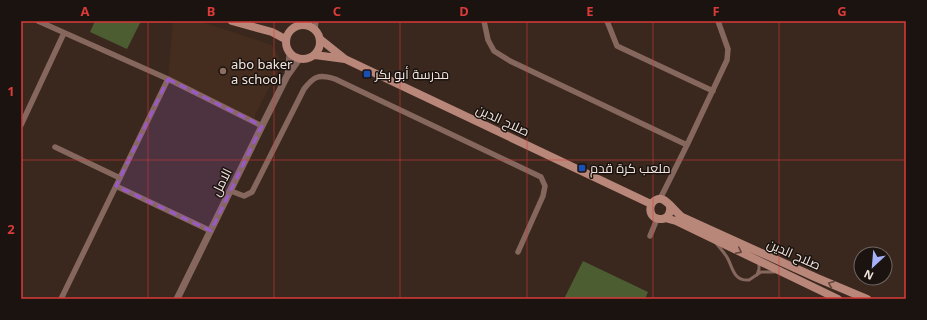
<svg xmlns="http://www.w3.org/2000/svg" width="927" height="320" viewBox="0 0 927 320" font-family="'Noto Sans',Cairo,sans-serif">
<rect width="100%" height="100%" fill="#3a281e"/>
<!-- built -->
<path fill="#442c1e" d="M 173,21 L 199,21 L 272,45 L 282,63 L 255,115 L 255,122 L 168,79 Z"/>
<!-- green -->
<path fill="#4b5d31" d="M 95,21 L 141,21 L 127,49 L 90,32 Z
M 583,261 L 648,292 L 645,299 L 564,299 Z"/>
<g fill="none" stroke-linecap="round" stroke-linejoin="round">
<!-- service -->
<path stroke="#86675e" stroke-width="3" d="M 716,243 C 720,248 725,253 728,259 C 733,269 734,281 749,280 L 761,272 L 774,272
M 757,275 L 759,269 L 759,263"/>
<!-- minor -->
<path stroke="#86675e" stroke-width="5.5" d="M 38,21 L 168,79 L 262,126
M 484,21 L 488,40 L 494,51 L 510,61 L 687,145
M 607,21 L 617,46 L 713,91
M 305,24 L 310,21
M 315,29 L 316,21
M 21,125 L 64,33
M 55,147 L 120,178
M 116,186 L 211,231
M 231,191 L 244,196 L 252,192 L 304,89 C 314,76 319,74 335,79 L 541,177 L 545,186 L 543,196 L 518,252
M 660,199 L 687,145 L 727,60 L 728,49 L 718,21
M 650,236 L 657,219
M 61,299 L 168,79"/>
<!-- tertiary -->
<path stroke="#86675e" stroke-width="7" d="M 288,74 L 290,54
M 177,299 L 262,126 L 287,76 L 299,59"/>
<!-- secondary -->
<path stroke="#b88779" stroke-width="8" d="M 232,21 L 272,32 L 285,39
M286 42a17 17 0 1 1 34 0a17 17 0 1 1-34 0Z
M 320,39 L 345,59 L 651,204
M 315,55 L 345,59
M 670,207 C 671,213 667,220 660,219 C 648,219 647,202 658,199 C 666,197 675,212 682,217 L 817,278 L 867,299
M 665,218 L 676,221 L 838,299"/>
</g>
<!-- one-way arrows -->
<defs><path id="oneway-chevron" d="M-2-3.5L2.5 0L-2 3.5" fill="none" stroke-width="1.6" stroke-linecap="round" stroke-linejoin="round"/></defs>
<g stroke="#62473f">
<use href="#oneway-chevron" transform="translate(739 251) rotate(26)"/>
<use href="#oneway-chevron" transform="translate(831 284) rotate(-157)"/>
</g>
<!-- marked area -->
<path fill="#995ac7" fill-opacity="0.2" stroke="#995ac7" stroke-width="3" stroke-dasharray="8 5" stroke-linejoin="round" d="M 168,79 L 262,126 L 211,231 L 116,186 Z"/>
<!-- grid -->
<path fill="none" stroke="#d93b3a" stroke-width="1" stroke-opacity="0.55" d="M 148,21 L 148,299M 274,21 L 274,299M 400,21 L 400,299M 527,21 L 527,299M 653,21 L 653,299M 779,21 L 779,299M 21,160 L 906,160"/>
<!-- markers -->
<circle fill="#8d6e63" stroke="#1b130f" stroke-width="1.5" cx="223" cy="71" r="4"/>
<g fill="#1a4fb4" stroke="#1b130f" stroke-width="1.5">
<rect x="363" y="70" width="8" height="8" rx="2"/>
<rect x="578" y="164" width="8" height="8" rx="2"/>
</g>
<g text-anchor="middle" stroke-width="3" stroke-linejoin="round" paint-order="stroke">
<!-- poi labels -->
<g font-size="13" fill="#f3e6e0" stroke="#1b130f" text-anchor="start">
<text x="231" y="69">abo baker<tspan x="231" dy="15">a school</tspan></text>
<text x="375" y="79">مدرسة أبو بكر</text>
<text x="590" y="173">ملعب كرة قدم</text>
</g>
<!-- street labels -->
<g font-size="13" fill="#f3e6e0" stroke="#1b130f">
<text transform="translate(503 120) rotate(25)" y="5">صلاح الدين</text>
<text transform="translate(221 182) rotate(-64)" y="5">الامل</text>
<text transform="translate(794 254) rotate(24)" y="5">صلاح الدين</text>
</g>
</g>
<!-- border -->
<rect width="927" height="320" fill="none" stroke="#1b130f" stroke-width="44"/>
<!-- north arrow -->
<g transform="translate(873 266) rotate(206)"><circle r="19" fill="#1b130f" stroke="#716763"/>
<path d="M0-3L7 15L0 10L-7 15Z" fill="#a6b1fc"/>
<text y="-6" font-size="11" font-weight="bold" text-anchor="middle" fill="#f3e6e0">N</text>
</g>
<rect x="22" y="22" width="883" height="276" fill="none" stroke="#d93b3a" stroke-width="1.5"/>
<g font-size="13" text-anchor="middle" font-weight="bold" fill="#d93b3a">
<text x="85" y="16">A</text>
<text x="211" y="16">B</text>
<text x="337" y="16">C</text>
<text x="464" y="16">D</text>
<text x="590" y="16">E</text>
<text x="716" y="16">F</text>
<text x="842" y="16">G</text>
<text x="11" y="96">1</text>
<text x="11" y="234">2</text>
</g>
</svg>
